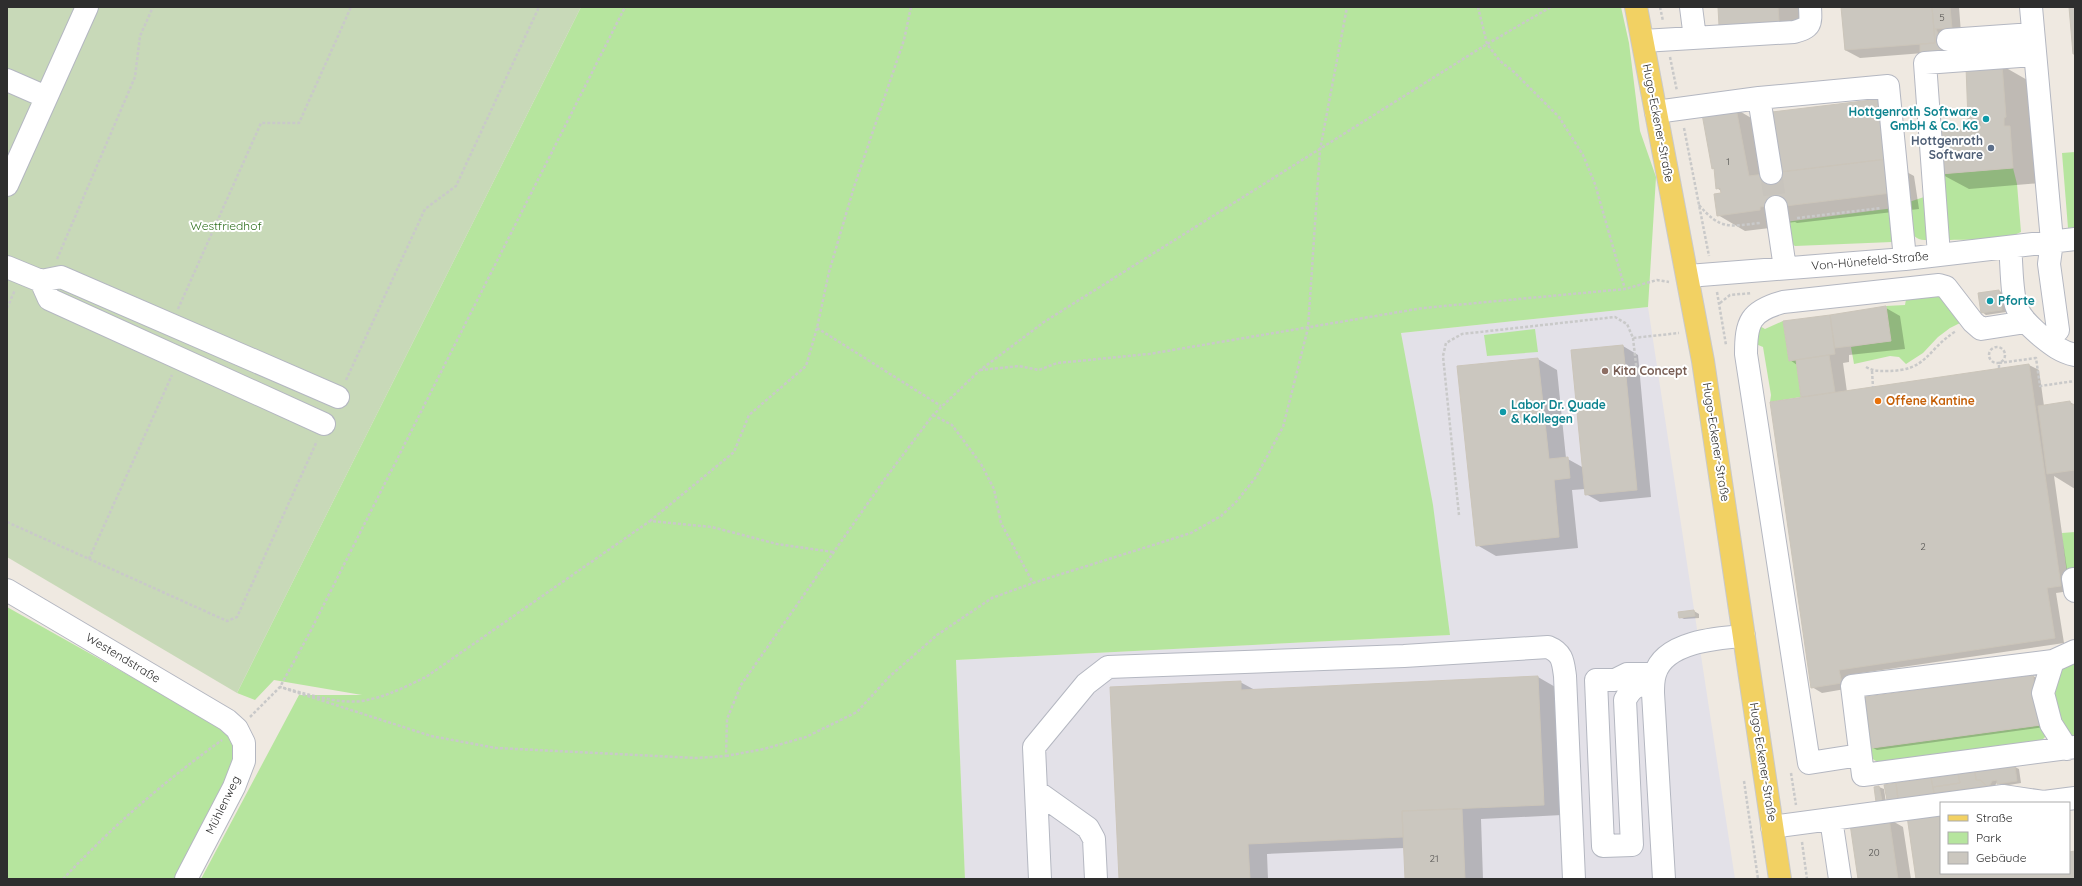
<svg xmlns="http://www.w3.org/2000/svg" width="2082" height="886" viewBox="0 0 2082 886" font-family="Quicksand,sans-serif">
<rect width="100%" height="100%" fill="#efe9e1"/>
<!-- industrial -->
<path fill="#e3e1e8" d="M 1648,307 L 1735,879 L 965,879 L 956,660 L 1450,635 L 1401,333 Z"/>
<!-- green -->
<path fill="#b6e59e" d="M 581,7 L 1621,7 L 1629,43 L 1640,131 L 1656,177 L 1648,307 L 1401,333 L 1433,505 L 1450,635 L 956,660 L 965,879 L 201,879 L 299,695 L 362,695 L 274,680 L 255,700 L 237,693 Z
M 2075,152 L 2075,227 L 2068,228 L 2062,153 Z
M 2013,168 L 2017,184 L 2021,232 C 2001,242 1972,239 1950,240 L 1947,235 L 1940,174 Z
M 1930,195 L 1927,240 C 1907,242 1908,217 1906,203 Z
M 1894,208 L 1895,240 L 1892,242 L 1795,246 L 1791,243 L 1785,222 Z
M 1940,293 L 1964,321 L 1950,328 L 1938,337 L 1923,353 L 1906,364 L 1899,357 L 1890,356 L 1854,364 L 1851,347 L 1890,341 L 1886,306 L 1905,305 L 1907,294 Z
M 1783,321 L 1789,361 L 1796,360 L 1801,397 L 1770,402 L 1771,395 L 1763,347 L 1751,342 L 1756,324 L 1765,329 Z
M 1535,329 L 1538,352 L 1487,356 L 1484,335 Z
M 2075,532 L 2075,573 L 2067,574 L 2062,533 Z
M 7,607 L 219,726 L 235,744 L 236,764 L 179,879 L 7,879 Z
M 2075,662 L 2075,735 L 2066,735 L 2052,694 L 2062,666 Z
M 1866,697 L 1872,748 L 2041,725 L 2047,735 L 2040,742 L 1881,764 L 1866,755 L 1862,698 Z"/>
<!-- cemetery -->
<path fill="#c8d9b8" d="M 7,7 L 581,7 L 237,693 L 7,557 Z"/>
<!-- shadow -->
<path fill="#0003" d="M 1718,7 L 1804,7 L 1806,37 L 1748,42 Z
M 1842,7 L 1959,7 L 1961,33 L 1949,51 L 1860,58 L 1845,50 Z
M 2001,65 L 2029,81 L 2033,133 L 2031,134 L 2031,139 L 2037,143 L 2041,183 L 1969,189 L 1941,174 L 1982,130 L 1982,127 L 1969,120 Z
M 1880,100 L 1896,166 L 1914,176 L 1919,209 L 1797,223 L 1795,222 L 1787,223 L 1787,226 L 1745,231 L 1718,215 L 1722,194 L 1721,191 L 1717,188 L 1715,170 L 1713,168 L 1736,109 L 1763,125 L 1780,172 Z
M 1999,291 L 2004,293 L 2006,312 L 1986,315 L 1982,312 L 1979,293 Z
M 1886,308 L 1900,316 L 1905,349 L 1849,355 L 1849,362 L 1843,363 L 1847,392 L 2029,365 L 2039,370 L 2044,406 L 2070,402 L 2075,405 L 2075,489 L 2054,476 L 2070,591 L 2056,593 L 2064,643 L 1848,675 L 1851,688 L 1822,693 L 1812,687 L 1804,398 L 1802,397 L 1797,365 L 1790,360 L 1784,322 Z
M 1623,346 L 1638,355 L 1651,497 L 1600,502 L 1586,494 L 1586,489 L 1572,490 L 1578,548 L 1496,556 L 1477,545 L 1538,359 L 1557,370 L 1566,458 L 1584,468 L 1572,351 Z
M 1694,611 L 1699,614 L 1699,618 L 1684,619 L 1680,617 L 1679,613 Z
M 2033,676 L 2037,678 L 2045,727 L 1877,750 L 1873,748 Z
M 1538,677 L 1557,688 L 1562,815 L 1481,819 L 1483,879 L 1406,879 L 1405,848 L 1267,854 L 1268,879 L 1120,879 L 1240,682 L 1255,690 Z
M 2015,767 L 2019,769 L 2021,783 L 2003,786 L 1998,783 L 1998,781 L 1994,787 L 1892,802 L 1887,800 L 1886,786 Z
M 1879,787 L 1884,789 L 1886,803 L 1881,804 L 1877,801 L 1875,788 Z
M 1889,819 L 1903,827 L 1911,879 L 1859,879 Z"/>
<!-- building -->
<path fill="#cbc7bf" stroke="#cbc5ba" d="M 1718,7 L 1778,7 L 1779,21 L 1719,26 Z
M 1841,7 L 1932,7 L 1935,43 L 1845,50 Z
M 1932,7 L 1950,7 L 1952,28 L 1934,29 Z
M 2069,7 L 2075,7 L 2075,54 L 2073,54 Z
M 1934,29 L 1936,29 L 1945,50 L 1920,52 L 1920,44 L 1935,43 Z
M 2002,64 L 2006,117 L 2004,118 L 2004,126 L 2010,126 L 2013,168 L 1940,174 L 1937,131 L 1981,129 L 1981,120 L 1968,120 L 1966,67 Z
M 1880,99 L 1887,159 L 1779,172 L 1772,112 Z
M 1736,108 L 1749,176 L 1887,159 L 1891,193 L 1769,208 L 1768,206 L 1760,207 L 1760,210 L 1717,216 L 1714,194 L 1721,193 L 1720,188 L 1716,189 L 1714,168 L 1712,169 L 1702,114 Z
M 1999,290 L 2002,310 L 1981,313 L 1978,293 Z
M 1886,306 L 1891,341 L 1835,348 L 1830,315 Z
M 1830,315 L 1835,354 L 1789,361 L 1783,321 Z
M 1623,345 L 1637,490 L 1585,495 L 1571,350 Z
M 1829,355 L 1835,392 L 1801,397 L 1796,360 Z
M 1538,358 L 1549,459 L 1568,457 L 1570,478 L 1554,480 L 1559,537 L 1476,546 L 1457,366 Z
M 2029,364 L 2061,586 L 2047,588 L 2055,638 L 1839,670 L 1842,683 L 1811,688 L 1770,402 Z
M 2070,401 L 2071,405 L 2075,404 L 2075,470 L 2047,474 L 2038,406 Z
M 1694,610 L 1695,616 L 1679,618 L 1678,612 Z
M 2033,675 L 2041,725 L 1872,748 L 1865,697 Z
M 1538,676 L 1544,805 L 1402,811 L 1403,837 L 1248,844 L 1250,879 L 1119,879 L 1110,687 L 1241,681 L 1241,690 Z
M 2015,766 L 2017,781 L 1997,784 L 1997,780 L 1992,781 L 1990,785 L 1987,786 L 1980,780 L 1976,780 L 1975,772 Z
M 1975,772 L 1976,780 L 1980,780 L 1987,786 L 1934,793 L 1933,787 L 1960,783 L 1958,774 Z
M 1958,774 L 1960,783 L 1933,787 L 1931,778 Z
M 1931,778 L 1934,793 L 1898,799 L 1896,783 Z
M 1896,783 L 1898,799 L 1887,800 L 1884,785 Z
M 1879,786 L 1882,801 L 1876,802 L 1874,787 Z
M 1462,809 L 1465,879 L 1405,879 L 1402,811 Z
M 1941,811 L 1941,873 L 2069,873 L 2069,852 L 2075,851 L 2075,879 L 1916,879 L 1907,816 Z
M 1889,818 L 1898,879 L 1858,879 L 1850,824 Z"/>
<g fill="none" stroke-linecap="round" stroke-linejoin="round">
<!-- minor-tunnel -->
<path stroke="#c8c4bd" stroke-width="22" stroke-dasharray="22 11" stroke-linecap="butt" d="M 1771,173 L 1776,207"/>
<!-- minor casing -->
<g stroke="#b4b7c1" stroke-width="24">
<path id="minor" d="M 1691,7 L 1695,38
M 2031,7 L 2052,241 L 2049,264 L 2058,330
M 1948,40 L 2033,34
M 1643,41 L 1794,32 C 1811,27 1811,25 1810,7
M 7,80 L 46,97
M 1656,112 L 1759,98
M 1771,173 L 1759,98 L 1888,86 L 1905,259
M 7,185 L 87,7
M 1776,207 L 1785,268
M 2010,247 C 2012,265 2011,293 2017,308 C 2022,320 2032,328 2041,336 C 2052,345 2061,352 2075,355
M 1939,255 L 1925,63 L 2035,55
M 7,267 L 41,281 L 49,299 L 324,424
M 1688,276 L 1905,259 L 2075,239
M 41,281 L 61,277 L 338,397
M 2073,579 L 2075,591
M 7,590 L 227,720 L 237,729 L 244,743 L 244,761 L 234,787 L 186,879
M 2075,651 L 2053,661 L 1852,686 L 1863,775 L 2075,747
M 2053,661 L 2043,693 L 2051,724 L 2067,749
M 1653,684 C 1638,685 1633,685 1625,700 L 1632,845 L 1603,846 L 1596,680 L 1615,680 L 1627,674 L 1655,674
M 1860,755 L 1809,763 L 1746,354 C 1746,322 1750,311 1783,302 L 1939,285 L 1946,287 L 1973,322 L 1981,329 L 2026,322
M 1036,791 L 1088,828 L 1094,839 L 1096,879
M 1831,819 L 1840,879
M 1772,827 L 2003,796 L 2044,802 L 2075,798
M 1040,879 L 1034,747 L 1086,684 L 1108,667 L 1404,656 L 1548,647 C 1563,653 1563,662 1565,676 L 1574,879
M 1664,879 L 1653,693 C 1653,687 1653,680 1655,674 C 1664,642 1716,638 1744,636"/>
</g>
<!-- major casing -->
<g stroke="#c9c9c9" stroke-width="24">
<path id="major" d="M 1636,7 L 1703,361 L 1780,879"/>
</g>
<!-- path -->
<path stroke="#c9c9c9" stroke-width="2.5" stroke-dasharray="3 2" stroke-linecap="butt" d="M 1478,7 L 1487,44 L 1500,61 L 1514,72 L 1559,117 L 1583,155 L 1595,184 L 1625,289
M 1660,7 L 1663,21
M 1670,57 L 1677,91
M 1684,128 L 1709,256
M 1699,205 C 1721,231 1730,226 1760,223
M 1797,218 L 1881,208
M 57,259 L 135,77 L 140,36 L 153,7
M 1717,292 L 1726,345
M 1720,303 L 1730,295 L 1752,293
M 7,308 L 15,290
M 178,309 L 261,123 L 299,123 L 351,7
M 817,328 L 941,406
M 1633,338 L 1637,373
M1989 355a8 8 0 1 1 16 0a8 8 0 1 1-16 0Z
M 1866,367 C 1873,371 1878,371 1887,371 C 1928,371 1926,350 1956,331
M 1999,368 L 1999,363 L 2036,358 L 2040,386 L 2075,381
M 980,370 L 1019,366 L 1039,370 L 1057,363 L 1149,354 L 1423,308 L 1625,289 L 1657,280 L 1669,282
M 1872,371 L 1873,387
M 346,380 L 425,209 L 456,186 L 539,7
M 933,415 L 952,425 L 981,464 L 994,489 L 1001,523 L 1033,583
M 1459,515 L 1443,356 L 1446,343 L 1462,334 L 1615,317 L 1627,324 L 1633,338 L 1679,333
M 650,521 L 734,452 L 749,415 L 806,366 L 817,328 L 829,272 L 854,187 L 904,40 L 911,7
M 7,522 L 227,621 L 237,617 L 317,441
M 833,552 L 777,544 L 712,527 L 650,521 L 426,677 C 407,686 388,696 367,700 C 341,706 305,693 280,687 L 431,736 L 496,748 L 697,758 L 726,756 L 727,719 L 741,685 L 884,480 L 933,415 L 979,371 L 1044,322 L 1487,44 L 1551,7
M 89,559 L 172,375
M 250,717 L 280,687 L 309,634 L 625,7
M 726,756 L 764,749 L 806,737 L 857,712 L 889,677 L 937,635 L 992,598 L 1033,583 L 1191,533 L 1221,516 L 1236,502 L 1256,477 L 1283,427 L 1308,328 L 1320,150 L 1347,7
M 1791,773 L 1796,805
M 1744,781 L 1758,879
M 1802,842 L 1807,879
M 63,879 C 114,825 161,784 222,740"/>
<!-- minor -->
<use href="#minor" stroke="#fff" stroke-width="22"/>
<!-- major -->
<use href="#major" stroke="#f2d163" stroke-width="22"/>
</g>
<!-- markers -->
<g fill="#0f9aa8" stroke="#fff" stroke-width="1.5">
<circle cx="1986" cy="119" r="4"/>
<circle cx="1990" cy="301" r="4"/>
<circle cx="1503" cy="412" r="4"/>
</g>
<circle fill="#5c6f8a" stroke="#fff" stroke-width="1.5" cx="1991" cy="148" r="4"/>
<circle fill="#8d6e63" stroke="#fff" stroke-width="1.5" cx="1605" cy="371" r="4"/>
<circle fill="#e8710a" stroke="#fff" stroke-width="1.5" cx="1878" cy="401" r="4"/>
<g text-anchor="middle" stroke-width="4" stroke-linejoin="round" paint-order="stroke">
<!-- number labels -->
<g font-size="10" fill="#555452">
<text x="1942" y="21">5</text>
<text x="1728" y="165">1</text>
<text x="1923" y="550">2</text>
<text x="1874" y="856">20</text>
<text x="1434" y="862">21</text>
</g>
<!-- culture labels -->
<g font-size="12" font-weight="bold" fill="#0d838f" stroke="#fff" text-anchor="start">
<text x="1978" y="116" text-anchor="end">Hottgenroth Software<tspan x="1978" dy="14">GmbH &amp; Co. KG</tspan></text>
<text x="1998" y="305">Pforte</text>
<text x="1511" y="409">Labor Dr. Quade<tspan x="1511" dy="14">&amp; Kollegen</tspan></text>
</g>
<!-- street labels -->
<g font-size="12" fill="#2e2e2e" stroke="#fff">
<text transform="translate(1658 123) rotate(79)" y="4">Hugo-Eckener-Straße</text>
<text transform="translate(1870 261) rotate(-5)" y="4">Von-Hünefeld-Straße</text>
<text transform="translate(1716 442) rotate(81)" y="4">Hugo-Eckener-Straße</text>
<text transform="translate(123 658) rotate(31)" y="4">Westendstraße</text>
<text transform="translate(1763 762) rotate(81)" y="4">Hugo-Eckener-Straße</text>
<text transform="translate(223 805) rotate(-64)" y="4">Mühlenweg</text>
</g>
<!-- service labels -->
<g font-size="12" font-weight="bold" fill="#4e5e75" stroke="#fff" text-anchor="end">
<text x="1983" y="145">Hottgenroth<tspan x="1983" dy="14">Software</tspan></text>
</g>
<!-- park labels -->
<g font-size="12" fill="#2c6e1b" stroke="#fff">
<text x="226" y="230">Westfriedhof</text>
</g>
<!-- education labels -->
<g font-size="12" font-weight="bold" fill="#785e54" stroke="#fff" text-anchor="start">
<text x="1613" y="375">Kita Concept</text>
</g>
<!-- food labels -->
<g font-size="12" font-weight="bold" fill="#c56008" stroke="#fff" text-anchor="start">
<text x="1886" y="405">Offene Kantine</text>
</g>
</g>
<!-- border -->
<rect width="2082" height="886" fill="none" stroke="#2e2e2e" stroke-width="16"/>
<!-- legend -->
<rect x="1940" y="802" width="130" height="72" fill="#ffffff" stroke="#ababab"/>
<rect x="1948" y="815" width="20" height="6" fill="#f2d163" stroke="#ababab"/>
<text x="1976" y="822" font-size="12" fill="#2e2e2e">Straße</text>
<rect x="1948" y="832" width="20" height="12" fill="#b6e59e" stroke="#ababab"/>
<text x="1976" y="842" font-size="12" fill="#2e2e2e">Park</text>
<rect x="1948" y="852" width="20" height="12" fill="#cbc7bf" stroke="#ababab"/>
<text x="1976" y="862" font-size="12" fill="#2e2e2e">Gebäude</text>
</svg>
